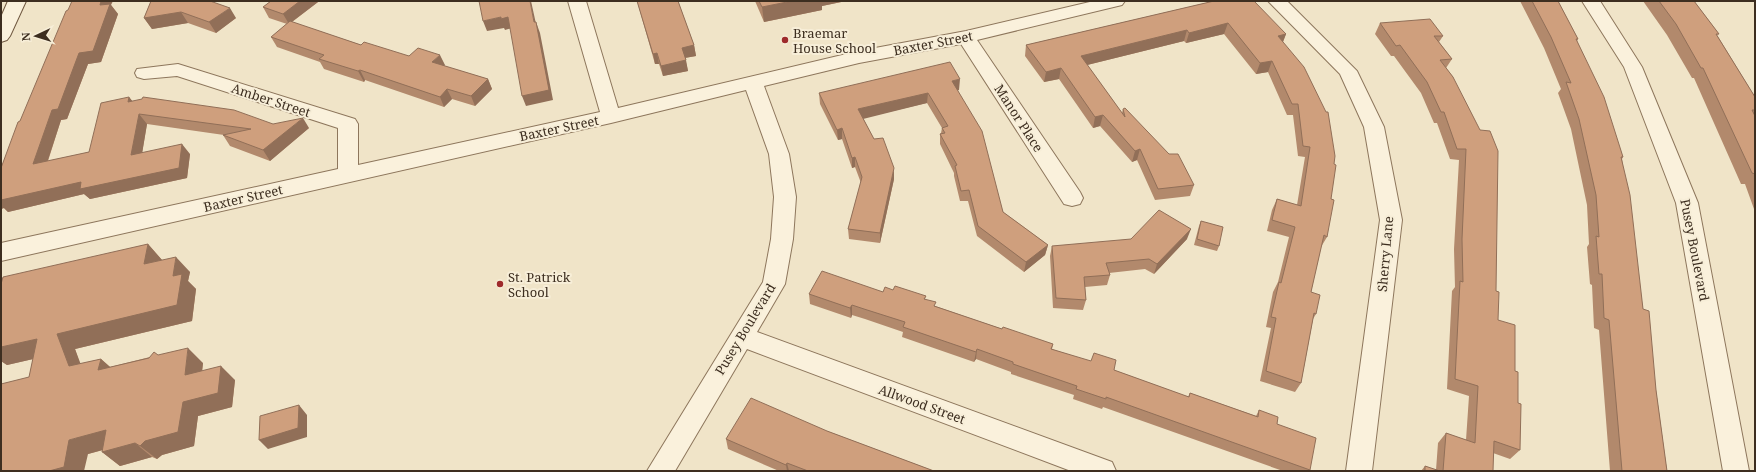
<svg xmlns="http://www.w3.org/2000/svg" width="1756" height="472" viewBox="0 0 1756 472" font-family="'Noto Serif',serif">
<rect width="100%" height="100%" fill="#f0e4c8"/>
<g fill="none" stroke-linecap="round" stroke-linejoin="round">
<!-- street casing -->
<g stroke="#8d765c" stroke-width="2">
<path id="street" d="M 568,1 L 586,1 L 618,108 L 859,51 L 966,31 L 1094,1 L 1125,1 L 1122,5 L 977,40 L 1080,192 L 1083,198 L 1080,204 L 1072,206 L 1064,204 L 961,44 L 859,63 L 764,86 L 789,154 L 796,197 L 793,239 L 785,284 L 757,332 L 1112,462 L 1116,471 L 1071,471 L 747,349 L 675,471 L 647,471 L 763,282 L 771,239 L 774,197 L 769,154 L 746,90 L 611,123 L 1,261 L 1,243 L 338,169 L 338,128 L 177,76 L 144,79 L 137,77 L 135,73 L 137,69 L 178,64 L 355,119 L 358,124 L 358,165 L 600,112 Z
M 1268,1 L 1287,1 L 1357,71 L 1384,127 L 1402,220 L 1372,471 L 1346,471 L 1380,220 L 1364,127 L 1340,74 Z
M 1582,1 L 1600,1 L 1642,67 L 1698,203 L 1749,471 L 1723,471 L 1676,203 L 1624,67 Z"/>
</g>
<!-- secondary casing -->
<g stroke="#6f573f" stroke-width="2">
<path id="secondary" d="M 8,1 L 26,1 L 10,36 L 7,40 L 1,42 L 1,17 Z"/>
</g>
<!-- street -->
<use href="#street" fill="#faf1dc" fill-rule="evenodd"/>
<!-- secondary -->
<use href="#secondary" fill="#faf1dc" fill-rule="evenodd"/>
</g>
<!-- wall -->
<path fill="#b2896c" d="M 151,1 L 236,18 L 216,33 L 188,23 L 152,29 L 144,18 Z
M 271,1 L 318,1 L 318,2 L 292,22 L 361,45 L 409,56 L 445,65 L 444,66 L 488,79 L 492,89 L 475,106 L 452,99 L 444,107 L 365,80 L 364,82 L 324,69 L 320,62 L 277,47 L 271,37 L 287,24 L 269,18 L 263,7 Z
M 637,1 L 678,1 L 694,45 L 696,56 L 685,58 L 688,71 L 663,76 L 659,64 L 655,64 Z
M 755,1 L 846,1 L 822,6 L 822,10 L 764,22 Z
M 1214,1 L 1286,34 L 1283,42 L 1334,164 L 1327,237 L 1321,247 L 1311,292 L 1316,314 L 1313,319 L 1301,383 L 1295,392 L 1260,381 L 1271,328 L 1266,327 L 1273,292 L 1278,282 L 1289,237 L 1267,231 L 1272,210 L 1277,199 L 1297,205 L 1305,157 L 1298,156 L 1293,115 L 1287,115 L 1268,72 L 1256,74 L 1224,34 L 1186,43 L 1184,41 L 1087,65 L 1122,113 L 1123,109 L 1194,185 L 1190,196 L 1155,200 L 1137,160 L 1132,162 L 1100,126 L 1093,128 L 1059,79 L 1044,82 L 1025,56 L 1026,45 Z
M 1520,1 L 1558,1 L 1578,39 L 1577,41 L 1623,157 L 1622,159 L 1643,309 L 1656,390 L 1667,471 L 1610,471 L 1599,330 L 1594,328 L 1592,285 L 1590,284 L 1587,247 L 1589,244 L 1587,205 L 1571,129 L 1558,93 L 1561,89 L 1544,48 Z
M 1643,1 L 1694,1 L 1719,34 L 1717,35 L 1755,97 L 1755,214 L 1754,209 L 1745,184 L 1741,184 L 1694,78 L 1692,78 L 1667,35 Z
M 111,5 L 118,14 L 101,62 L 88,64 L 67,119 L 61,120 L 48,161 L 89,152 L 129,97 L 132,101 L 273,124 L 309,128 L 270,161 L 230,146 L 223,135 L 224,135 L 147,124 L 142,153 L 190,154 L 187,178 L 90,199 L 84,194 L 8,212 L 4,208 L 1,209 L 1,168 L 20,121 Z
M 1380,23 L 1443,36 L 1439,42 L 1452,59 L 1446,68 L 1453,77 L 1496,291 L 1498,320 L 1515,371 L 1518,403 L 1520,450 L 1510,459 L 1493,453 L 1493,471 L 1421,471 L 1425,466 L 1436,470 L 1438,443 L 1446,433 L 1466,440 L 1469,396 L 1447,389 L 1452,291 L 1455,287 L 1454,249 L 1459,160 L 1450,159 L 1437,123 L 1434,123 L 1421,93 L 1394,56 L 1391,56 L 1375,34 Z
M 957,90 L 1003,212 L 1048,245 L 1045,255 L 1024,272 L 977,236 L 968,201 L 960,201 L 954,176 L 954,173 L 940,144 L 940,134 L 941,133 L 942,128 L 927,103 L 863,118 L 894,179 L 880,243 L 849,239 L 848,229 L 861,183 L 855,167 L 852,168 L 842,139 L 838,140 L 820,104 L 819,93 L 959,90 Z
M 1201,221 L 1219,246 L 1217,251 L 1194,245 L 1199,226 Z
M 1187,239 L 1154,274 L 1145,269 L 1109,273 L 1110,275 L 1107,285 L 1085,287 L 1086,300 L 1083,310 L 1053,308 L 1050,256 L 1052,246 Z
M 148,244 L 162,260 L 190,272 L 188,281 L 196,289 L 192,321 L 75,349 L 80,364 L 101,359 L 110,367 L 158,355 L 203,363 L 202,371 L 235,380 L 232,407 L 198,416 L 194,446 L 162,455 L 157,459 L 152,457 L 120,466 L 102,452 L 103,450 L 88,454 L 29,377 L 33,359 L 7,365 L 1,361 L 1,284 Z
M 893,290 L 926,296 L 925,299 L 935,306 L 1002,329 L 1053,344 L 1052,349 L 1114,370 L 1188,397 L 1190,393 L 1256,416 L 1259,410 L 1277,424 L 1310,470 L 1309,471 L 1283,471 L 1103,407 L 1102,409 L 1073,399 L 1074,395 L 1011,374 L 1011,372 L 976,359 L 974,362 L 902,337 L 903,332 L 865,319 L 852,315 L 851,318 L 810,304 L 809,294 L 883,292 Z
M 827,431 L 934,471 L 779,471 L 728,449 L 726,439 Z"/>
<!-- shaded-wall -->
<path fill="#916f58" d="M 101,1 L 113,1 L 111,5 L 118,14 L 101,62 L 88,64 L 67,119 L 61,120 L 43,175 L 33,164 L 52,110 L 79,53 Z
M 300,1 L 318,1 L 318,2 L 289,24 L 283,14 Z
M 530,1 L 531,1 L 538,33 L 534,22 Z
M 792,1 L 846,1 L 822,6 L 822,10 L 764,22 L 762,7 Z
M 230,8 L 236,18 L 216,33 L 209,22 Z
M 181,12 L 188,23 L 152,29 L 144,18 Z
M 501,17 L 508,17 L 512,28 L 505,30 L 504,28 L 487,31 L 483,21 Z
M 536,22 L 540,33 L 553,100 L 526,106 L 522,96 Z
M 1228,23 L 1224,34 L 1186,43 L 1189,33 Z
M 1187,30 L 1184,41 L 1079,67 L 1081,56 Z
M 1286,34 L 1282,44 L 1278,36 Z
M 694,45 L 696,56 L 684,58 L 682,48 Z
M 657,53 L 659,64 L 655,64 L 653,54 Z
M 440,55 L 445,65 L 437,73 L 432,62 Z
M 686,60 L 688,71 L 663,76 L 661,66 Z
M 1272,61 L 1268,72 L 1256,74 L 1260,63 Z
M 1061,68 L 1059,79 L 1044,82 L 1046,72 Z
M 360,70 L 365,80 L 364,82 L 358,71 Z
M 488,79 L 492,89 L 475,106 L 471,96 Z
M 960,79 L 959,90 L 951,92 L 952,81 Z
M 447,89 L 452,99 L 444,107 L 440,97 Z
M 928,93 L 927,103 L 859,120 L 858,109 Z
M 129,97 L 138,108 L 128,102 Z
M 139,114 L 147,124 L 140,166 L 131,155 Z
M 1103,115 L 1100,126 L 1093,128 L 1095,117 Z
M 303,118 L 309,128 L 270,161 L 263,150 Z
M 842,128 L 842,139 L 838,140 L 837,130 Z
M 182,144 L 190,154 L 187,178 L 90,199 L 84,194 L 8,212 L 4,208 L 1,209 L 1,199 Z
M 1140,149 L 1137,160 L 1132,162 L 1135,151 Z
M 855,157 L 855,167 L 852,168 L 852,158 Z
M 894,168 L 894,179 L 880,243 L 880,233 Z
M 1191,229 L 1187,239 L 1154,274 L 1157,264 Z
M 148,244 L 162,260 L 144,264 Z
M 1048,245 L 1045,255 L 1024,272 L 1026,262 Z
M 176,257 L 190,272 L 188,281 L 196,289 L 192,321 L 75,349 L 87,381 L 69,366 L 57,334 L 173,276 Z
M 852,305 L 852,315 L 851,318 L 850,308 Z
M 37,339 L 55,354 L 7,365 L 1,361 L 1,347 Z
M 188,348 L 203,363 L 200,390 L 185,375 Z
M 977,349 L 976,359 L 974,362 L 976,352 Z
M 101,359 L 118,374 L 98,370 Z
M 221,366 L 235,380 L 232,407 L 198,416 L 194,446 L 162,455 L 157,459 L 140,446 L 183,402 Z
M 299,405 L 307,415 L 307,437 L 268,449 L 259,440 Z
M 106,430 L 124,444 L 88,454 L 84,471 L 49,471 L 69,440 Z
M 135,443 L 152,457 L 120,466 L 102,452 Z
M 787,463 L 789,471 L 787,471 L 786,465 Z"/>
<!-- building -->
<path fill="#cf9f7d" stroke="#916f58" d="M 72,1 L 101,1 L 100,5 L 110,4 L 93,51 L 79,53 L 58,109 L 52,110 L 33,164 L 89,152 L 101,103 L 129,97 L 128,102 L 142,99 L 143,97 L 234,110 L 273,124 L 303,118 L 263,150 L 223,135 L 251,129 L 139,114 L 131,155 L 182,144 L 179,168 L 80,189 L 81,182 L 1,200 L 1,168 L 18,122 L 20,121 L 66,11 L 68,10 Z
M 151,1 L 210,1 L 230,8 L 209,22 L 181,12 L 144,18 Z
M 271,1 L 300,1 L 283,14 L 263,7 Z
M 479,1 L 530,1 L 534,22 L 536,22 L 549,90 L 522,96 L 508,17 L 501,19 L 501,17 L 483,21 Z
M 637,1 L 678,1 L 694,45 L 682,48 L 686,60 L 661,66 L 657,53 L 653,54 Z
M 759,1 L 792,1 L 762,7 Z
M 1214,1 L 1254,1 L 1286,34 L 1278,36 L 1304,67 L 1326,112 L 1328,112 L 1335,156 L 1334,164 L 1336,165 L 1331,199 L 1334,200 L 1327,237 L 1324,235 L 1311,292 L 1320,295 L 1316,314 L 1314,313 L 1301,383 L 1266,371 L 1276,318 L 1271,317 L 1279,282 L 1281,283 L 1295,227 L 1272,220 L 1277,199 L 1301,206 L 1310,147 L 1303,146 L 1298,104 L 1292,104 L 1272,61 L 1260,63 L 1228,23 L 1189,33 L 1187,30 L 1081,56 L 1125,117 L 1123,109 L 1125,108 L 1169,154 L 1178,154 L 1194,185 L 1158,189 L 1140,149 L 1135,151 L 1103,115 L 1095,117 L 1061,68 L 1046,72 L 1026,45 Z
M 1532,1 L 1558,1 L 1578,39 L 1576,39 L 1604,97 L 1623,157 L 1621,157 L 1630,195 L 1643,309 L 1649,311 L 1656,390 L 1667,471 L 1622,471 L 1609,320 L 1604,318 L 1602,274 L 1599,274 L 1596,236 L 1599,237 L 1596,195 L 1579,119 L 1566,82 L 1571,83 L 1551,37 Z
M 1659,1 L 1694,1 L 1719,34 L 1716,34 L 1755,97 L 1755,110 L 1752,110 L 1755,116 L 1755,174 L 1752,173 L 1703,68 L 1701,68 L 1676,24 Z
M 1430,19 L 1443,36 L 1434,36 L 1452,59 L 1440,60 L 1453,77 L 1480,130 L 1490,131 L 1498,151 L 1496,291 L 1499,292 L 1498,320 L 1515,325 L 1515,371 L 1518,372 L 1518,403 L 1521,404 L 1520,450 L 1494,441 L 1493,471 L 1443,471 L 1446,433 L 1475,443 L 1478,386 L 1455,379 L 1460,281 L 1463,282 L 1462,239 L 1466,149 L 1457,149 L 1444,112 L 1441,112 L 1427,82 L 1400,45 L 1396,46 L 1380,23 Z
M 290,21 L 361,45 L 364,42 L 409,56 L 418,48 L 440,55 L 432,62 L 488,79 L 471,96 L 447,89 L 440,97 L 360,70 L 358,71 L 319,59 L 324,55 L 271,37 Z
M 950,62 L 960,79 L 952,81 L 982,131 L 1003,212 L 1048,245 L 1026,262 L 978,226 L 969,190 L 961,191 L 955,166 L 957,165 L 940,134 L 945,133 L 942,128 L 948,126 L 928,93 L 858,109 L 874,139 L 883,138 L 894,168 L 880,233 L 848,229 L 862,177 L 855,157 L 852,158 L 842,128 L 837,130 L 819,93 Z
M 1159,210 L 1191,229 L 1157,264 L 1149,259 L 1106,263 L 1110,275 L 1084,277 L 1086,300 L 1056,298 L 1052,246 L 1131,239 Z
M 1201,221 L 1223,227 L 1219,246 L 1197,239 Z
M 148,244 L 144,264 L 176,257 L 173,276 L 182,274 L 177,305 L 57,334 L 69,366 L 101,359 L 98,370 L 149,358 L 154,352 L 158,355 L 188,348 L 185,375 L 221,366 L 218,393 L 183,402 L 178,432 L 145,441 L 140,446 L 135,443 L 102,452 L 106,430 L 69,440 L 64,467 L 49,471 L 1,471 L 1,384 L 29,377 L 37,339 L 1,347 L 1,284 L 3,277 Z
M 822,271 L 883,292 L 885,287 L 893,290 L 895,286 L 926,296 L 924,299 L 936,302 L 934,306 L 1002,329 L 1003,327 L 1053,344 L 1051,349 L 1091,361 L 1094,353 L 1116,360 L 1114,370 L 1189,397 L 1190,393 L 1258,417 L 1259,410 L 1278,417 L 1277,424 L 1316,438 L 1310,470 L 1106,397 L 1106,399 L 1076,389 L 1077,386 L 1013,364 L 1013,362 L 977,349 L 976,352 L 903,327 L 905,322 L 864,309 L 852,305 L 850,308 L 809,294 Z
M 751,398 L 827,431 L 934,471 L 808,471 L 787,463 L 786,465 L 726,439 Z
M 299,405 L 298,428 L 259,440 L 260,416 Z
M 1425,466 L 1440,471 L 1425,471 Z"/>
<!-- markers -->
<g fill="#9e2a2b" stroke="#f7eed8" stroke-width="1.5">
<circle cx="785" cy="40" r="4"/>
<circle cx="500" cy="284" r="4"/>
</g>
<g text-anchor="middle" stroke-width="4" stroke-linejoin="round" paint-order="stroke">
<!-- poi labels -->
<g font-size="13" fill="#3d2e20" stroke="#f7eed8" text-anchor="start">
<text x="793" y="38">Braemar<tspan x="793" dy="15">House School</tspan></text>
<text x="508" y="282">St. Patrick<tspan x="508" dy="15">School</tspan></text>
</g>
<!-- street labels -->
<g font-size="13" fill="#3d2e20" stroke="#f7eed8">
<text transform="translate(933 43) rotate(-11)" y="5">Baxter Street</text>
<text transform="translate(271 100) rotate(18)" y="5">Amber Street</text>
<text transform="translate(1019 118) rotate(57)" y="5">Manor Place</text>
<text transform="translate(559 128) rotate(-12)" y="5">Baxter Street</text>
<text transform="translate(243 198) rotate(-13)" y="5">Baxter Street</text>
<text transform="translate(1695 250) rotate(79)" y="5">Pusey Boulevard</text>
<text transform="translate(1385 254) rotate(-85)" y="5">Sherry Lane</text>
<text transform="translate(745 329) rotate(-59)" y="5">Pusey Boulevard</text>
<text transform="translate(922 404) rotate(20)" y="5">Allwood Street</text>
</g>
</g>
<!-- border -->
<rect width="1756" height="472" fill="none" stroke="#3d2e20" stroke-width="4"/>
<!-- north arrow -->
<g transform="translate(36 36) rotate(266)" stroke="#f7eed8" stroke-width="3" paint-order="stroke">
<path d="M0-3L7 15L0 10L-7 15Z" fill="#3d2e20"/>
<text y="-6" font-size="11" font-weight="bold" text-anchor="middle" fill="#3d2e20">N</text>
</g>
</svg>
